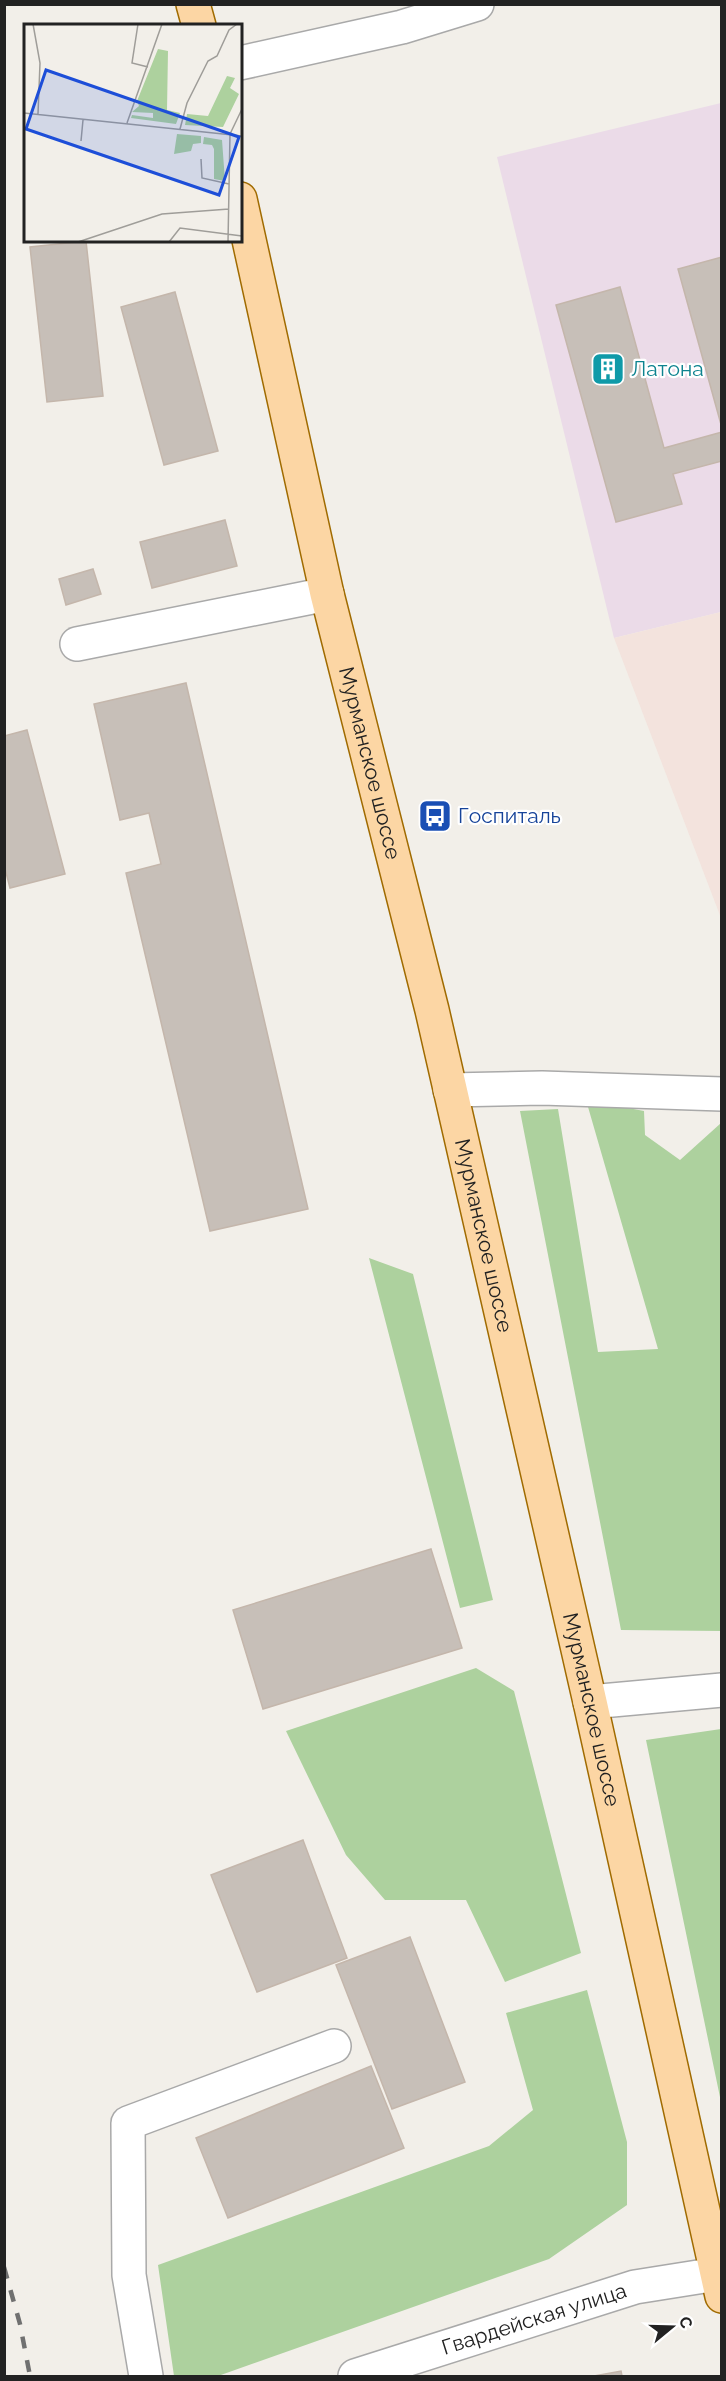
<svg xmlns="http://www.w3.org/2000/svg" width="726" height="2381" viewBox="0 0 726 2381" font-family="Raleway,sans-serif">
<rect width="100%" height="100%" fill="#f2efe9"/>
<!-- industrial -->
<path fill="#ebdbe8" d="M 721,103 L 721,612 L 614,638 L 497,157 Z"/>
<!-- military -->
<path fill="#f3e3dd" d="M 721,612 L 722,612 L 721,918 L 614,638 Z"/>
<!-- forest -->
<path fill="#add19e" d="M 586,1100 L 644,1111 L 645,1135 L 680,1160 L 721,1123 L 721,1631 L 621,1630 L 520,1111 L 558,1109 L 598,1352 L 658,1349 Z
M 369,1258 L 413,1274 L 493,1600 L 460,1608 Z
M 476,1668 L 514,1691 L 581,1953 L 505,1982 L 466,1900 L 385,1900 L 346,1855 L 286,1731 Z
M 721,1729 L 722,1729 L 721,2102 L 646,1740 Z
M 587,1990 L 627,2142 L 627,2205 L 549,2259 L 218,2376 L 174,2376 L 158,2265 L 489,2146 L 533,2110 L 506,2013 Z"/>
<!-- building -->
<path fill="#c7bfb8" stroke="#c4b6ab" stroke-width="1.5" d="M 86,241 L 103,396 L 47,402 L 30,247 Z
M 722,257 L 722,428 L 678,269 Z
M 620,287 L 664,448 L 722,432 L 722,461 L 673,474 L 682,504 L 616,522 L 556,305 Z
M 175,292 L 218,451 L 164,465 L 121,307 Z
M 225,520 L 237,566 L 152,588 L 140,542 Z
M 93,569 L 101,594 L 66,605 L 59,579 Z
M 186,683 L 308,1209 L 210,1231 L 126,873 L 161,864 L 149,813 L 120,820 L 94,704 Z
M 27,730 L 65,874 L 10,888 L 4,865 L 4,736 Z
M 431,1549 L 462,1648 L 263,1709 L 233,1610 Z
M 303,1840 L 347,1958 L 257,1992 L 211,1875 Z
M 410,1937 L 465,2082 L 392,2109 L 336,1965 Z
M 371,2066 L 404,2148 L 228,2218 L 196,2138 Z
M 621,2371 L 622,2376 L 594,2376 Z"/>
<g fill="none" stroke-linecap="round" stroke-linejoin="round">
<!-- minor casing -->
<g stroke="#a9a9a9" stroke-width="36">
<g id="minor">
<path d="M 240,63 L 402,27 L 477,4"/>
<path d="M 77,644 L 327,594"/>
<path d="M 450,1090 L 542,1088 L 722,1094"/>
<path d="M 590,1702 L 722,1690"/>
<path d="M 146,2376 L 129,2275 L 128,2123 L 334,2046"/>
<path id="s1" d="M 355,2376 L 635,2287 L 717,2274"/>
</g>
</g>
<!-- major casing -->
<g stroke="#a06b00" stroke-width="36">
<g id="major">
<path d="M 193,4 L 199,26"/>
<path id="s2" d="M 240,199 L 327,594 L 432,1010 L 590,1702 L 722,2296"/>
</g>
</g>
<!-- minor -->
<use href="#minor" stroke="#fff" stroke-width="33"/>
<!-- major -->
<use href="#major" stroke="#fcd6a4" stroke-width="33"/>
<!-- rail -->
<path stroke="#707070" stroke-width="4.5" stroke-dasharray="12 12" stroke-linecap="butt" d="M 4,2267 L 20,2324 L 30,2376"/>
</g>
<!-- icons -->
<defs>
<g id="building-square" transform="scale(1.725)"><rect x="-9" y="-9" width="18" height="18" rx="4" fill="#0f9aa8" stroke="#fff"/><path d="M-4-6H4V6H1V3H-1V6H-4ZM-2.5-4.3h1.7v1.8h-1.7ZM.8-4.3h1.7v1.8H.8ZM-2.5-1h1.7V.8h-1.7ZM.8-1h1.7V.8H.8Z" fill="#fff"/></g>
<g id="bus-square" transform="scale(1.725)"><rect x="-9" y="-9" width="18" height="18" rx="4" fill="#1a4fb4" stroke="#fff"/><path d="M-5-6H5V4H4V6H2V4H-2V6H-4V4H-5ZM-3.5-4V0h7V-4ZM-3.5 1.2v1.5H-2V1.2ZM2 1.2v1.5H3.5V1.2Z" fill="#fff"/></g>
</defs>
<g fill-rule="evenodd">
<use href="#building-square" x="608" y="369"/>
<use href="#bus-square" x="435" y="816"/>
</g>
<g text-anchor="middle" stroke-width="4.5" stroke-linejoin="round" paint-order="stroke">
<!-- culture labels -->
<g font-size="21" fill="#0d838f" stroke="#fff" text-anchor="start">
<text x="631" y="376">Латона</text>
</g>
<!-- street labels -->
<g font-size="21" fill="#222" stroke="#fff">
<text dy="7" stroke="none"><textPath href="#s2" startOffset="579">Мурманское шоссе</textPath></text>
<text dy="7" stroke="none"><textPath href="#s2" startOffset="1065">Мурманское шоссе</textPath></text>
<text dy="7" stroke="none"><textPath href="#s2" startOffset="1551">Мурманское шоссе</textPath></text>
<text dy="7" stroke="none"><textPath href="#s1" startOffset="188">Гвардейская улица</textPath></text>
</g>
<!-- transit labels -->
<g font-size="21" fill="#164399" stroke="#fff" text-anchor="start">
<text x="458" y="823">Госпиталь</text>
</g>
</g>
<!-- overview -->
<g transform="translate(24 24)">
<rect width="218" height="218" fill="#f2efe9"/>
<path d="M 134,25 L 144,27 L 143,86 L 156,89 L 152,100 L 107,94 L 108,91 L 129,94 L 129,89 L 108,88 L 115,82 L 113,77 ZM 203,52 L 211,54 L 206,64 L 215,70 L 199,103 L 161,101 L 163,90 L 184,92 ZM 153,110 L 177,112 L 177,119 L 169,120 L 167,127 L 150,130 ZM 180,113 L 198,116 L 201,157 L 190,155 L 190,125 L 188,121 L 179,120 Z" fill="#add19e"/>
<path fill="none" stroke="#9f9d99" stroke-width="1.5" d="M 9,0 L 16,39 L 14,90M 114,0 L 108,39 L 124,43M 0,89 L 218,112M 103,99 L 138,0M 156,105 L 163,79 L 184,37 L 193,32 L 205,6 L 213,0M 206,110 L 218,85M 57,117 L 59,96M 177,135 L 178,154 L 205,160M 54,218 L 138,190 L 205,185M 145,218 L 156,204 L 218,212M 204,218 L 206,110"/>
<path fill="#1d4ed8" fill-opacity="0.15" stroke="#1d4ed8" stroke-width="3" d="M 22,46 L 215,113 L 195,171 L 2,105 Z"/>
<rect width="218" height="218" fill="none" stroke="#222" stroke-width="3"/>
</g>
<!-- border -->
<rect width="726" height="2381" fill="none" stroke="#222222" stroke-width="12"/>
<!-- north arrow -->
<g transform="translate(672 2327) rotate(71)" stroke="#ffffff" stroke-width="4.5" paint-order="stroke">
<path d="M0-4.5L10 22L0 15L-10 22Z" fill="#222222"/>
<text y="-9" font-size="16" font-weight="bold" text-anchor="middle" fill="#222222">С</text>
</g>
</svg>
